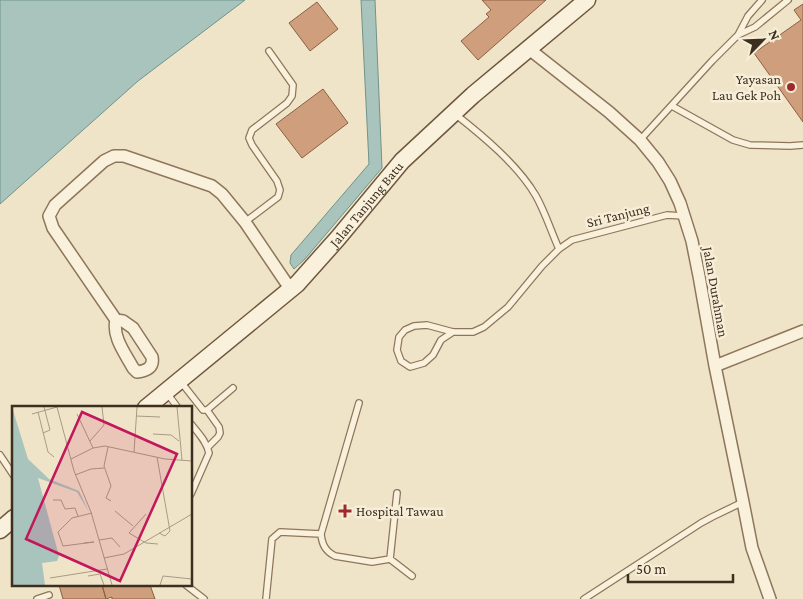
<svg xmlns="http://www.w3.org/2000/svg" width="803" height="599" viewBox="0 0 803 599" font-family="'Crimson Pro',serif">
<rect width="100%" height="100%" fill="#f0e4c8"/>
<!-- water -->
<path fill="#a9c4bc" stroke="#6f938a" d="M 0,0 L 245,0 L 138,81 L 0,204 Z
M 361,0 L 375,0 L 382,168 L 305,259 L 294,269 L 290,263 L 291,255 L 369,164 Z"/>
<!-- building -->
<path fill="#cf9f7d" stroke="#8d5f41" d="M 482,0 L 546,0 L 478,60 L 461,41 L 489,17 L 486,14 L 491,10 Z
M 317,2 L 338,29 L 310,51 L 289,23 Z
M 803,4 L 803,122 L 754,53 L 801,20 L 794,10 Z
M 323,89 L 348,123 L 302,158 L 276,124 Z
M 59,585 L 102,585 L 106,599 L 63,599 Z
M 102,585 L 150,585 L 155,599 L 112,599 L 112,597 L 106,599 Z"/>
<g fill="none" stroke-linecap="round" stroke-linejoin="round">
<!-- lane casing -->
<g stroke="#8d765c" stroke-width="8">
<path id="lane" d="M 738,35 L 755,27 L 788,0
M 672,106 L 733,140 L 750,145 L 790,146 L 803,145
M 455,114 C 483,136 518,165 536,196 C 545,212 551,231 559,249
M 640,140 L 712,61 L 738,35 L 748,16 L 762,0
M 245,222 L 278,197 L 280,190 L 277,181 L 252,145 L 249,138 L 252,130 L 287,103 L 292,96 L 293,85 L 269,51
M 453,332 L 441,340 L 433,355 L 424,363 L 410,367 L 401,361 L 397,350 L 399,337 L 405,330 L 414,326 L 427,325 L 453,332 L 473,332 L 484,327 L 508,307 L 542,266 L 559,249 L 572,240 L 667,215 L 684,216
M 181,382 L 203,410 L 207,410 L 233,388
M 167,393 L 178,408
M 359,403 L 321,534 C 322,544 325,551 335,556 L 372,562 L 390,559 L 412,576
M 207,410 L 219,427 L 220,433 L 218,437 L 208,447
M 191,424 C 198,433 207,442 209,453 L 191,494
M 0,455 L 14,476
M 390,559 L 397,493
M 186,585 L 204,599
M 37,599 L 49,595
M 266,599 L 272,539 L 280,532 L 321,534
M 584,599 L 701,523 L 712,517 L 743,502"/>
</g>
<!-- street casing -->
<g stroke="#8d765c" stroke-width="14">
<path id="street" d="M 529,49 L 609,112 L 640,140 L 658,162 L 670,181 L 680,203 L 692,241 L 699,276 L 715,366 L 743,502 L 752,548 L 770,599
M 116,320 L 123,321 L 133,328 L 152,357 C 154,367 147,371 137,372 L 133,368 C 125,353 112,337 116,320 L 53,228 L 49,216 L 55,205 L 104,161 L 114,156 L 124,156 L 212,186 L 222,194 L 245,222 L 291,290
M 715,366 L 803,331"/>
</g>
<!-- secondary casing -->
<g stroke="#6f573f" stroke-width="19">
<g id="secondary">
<path id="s1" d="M 146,408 L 297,284 L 338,238 L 402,161 L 473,95 L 587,0"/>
<path d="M 0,530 L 14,518"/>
</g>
</g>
<!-- lane -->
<use href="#lane" stroke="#faf1dc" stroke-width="5.5"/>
<!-- street -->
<use href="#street" stroke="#faf1dc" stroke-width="11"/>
<!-- secondary -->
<use href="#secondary" stroke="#faf1dc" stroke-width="16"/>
</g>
<!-- markers -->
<g fill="#9e2a2b" stroke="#f7eed8" stroke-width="2">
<circle cx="791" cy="87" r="5"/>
<path d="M342.5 503.5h5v5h5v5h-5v5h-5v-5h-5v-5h5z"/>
</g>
<g text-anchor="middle" stroke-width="5" stroke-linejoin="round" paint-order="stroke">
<!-- poi labels -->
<g font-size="14" fill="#3d2e20" stroke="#f7eed8" text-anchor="end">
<text x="781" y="84">Yayasan<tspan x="781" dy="16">Lau Gek Poh</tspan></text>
<text x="356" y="516" text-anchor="start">Hospital Tawau</text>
</g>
<!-- street labels -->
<g font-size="14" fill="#3d2e20" stroke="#f7eed8">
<text dy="5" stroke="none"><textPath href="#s1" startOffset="301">Jalan Tanjung Batu</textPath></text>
<text transform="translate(618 215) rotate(-14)" y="5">Sri Tanjung</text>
<text transform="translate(716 292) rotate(80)" y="5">Jalan Durahman</text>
</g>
</g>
<!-- overview -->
<g transform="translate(12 406)">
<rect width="180" height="180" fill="#f0e4c8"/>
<path d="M 0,1 L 16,53 L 37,73 L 67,85 L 77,106 L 65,86 L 26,72 L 47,150 L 45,155 L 30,157 L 33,179 L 0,179 Z" fill="#a9c4bc"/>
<path fill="none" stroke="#a89b85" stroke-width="1" d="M 45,1 L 62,65 L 79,106 L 100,179M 165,1 L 170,54M 26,6 L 36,46 L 42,51M 20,8 L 45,1M 65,8 L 81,42M 124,10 L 148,11M 31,27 L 38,24 L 32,1M 141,28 L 159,29 L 167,35M 78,35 L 92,19 L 90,1M 96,41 L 92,60 L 99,80 L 94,92 L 99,95M 122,46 L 125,1M 145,51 L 158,125 L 153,130 L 147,127M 59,53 L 81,42 L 93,40 L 153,53 L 180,55M 63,69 L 79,63 L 92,62M 41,94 L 49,94 L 53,103 L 63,102 L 66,110M 103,105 L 121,120M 134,108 L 117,127 L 134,137 L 146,138M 87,134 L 100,132 L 108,141M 72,137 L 82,136 L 51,140 L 46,126 L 60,112 L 80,107M 92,152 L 112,148 L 180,108M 76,170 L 88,168 L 92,179M 38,172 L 95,163M 148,179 L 151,170 L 180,173"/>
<path fill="#c2185b" fill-opacity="0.15" stroke="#c2185b" stroke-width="2.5" d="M 70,6 L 165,48 L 108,175 L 14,133 Z"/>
<rect width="180" height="180" fill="none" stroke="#3d2e20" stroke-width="2.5"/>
</g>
<!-- north arrow -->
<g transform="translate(763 40) rotate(66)" stroke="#f7eed8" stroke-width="4" paint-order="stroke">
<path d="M0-4L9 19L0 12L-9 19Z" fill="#3d2e20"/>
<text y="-8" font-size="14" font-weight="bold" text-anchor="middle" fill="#3d2e20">N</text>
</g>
<!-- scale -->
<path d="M628 574v8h105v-8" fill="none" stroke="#3d2e20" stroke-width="2.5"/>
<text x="636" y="574" font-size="15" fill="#3d2e20" stroke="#f7eed8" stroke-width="4" paint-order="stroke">50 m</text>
</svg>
